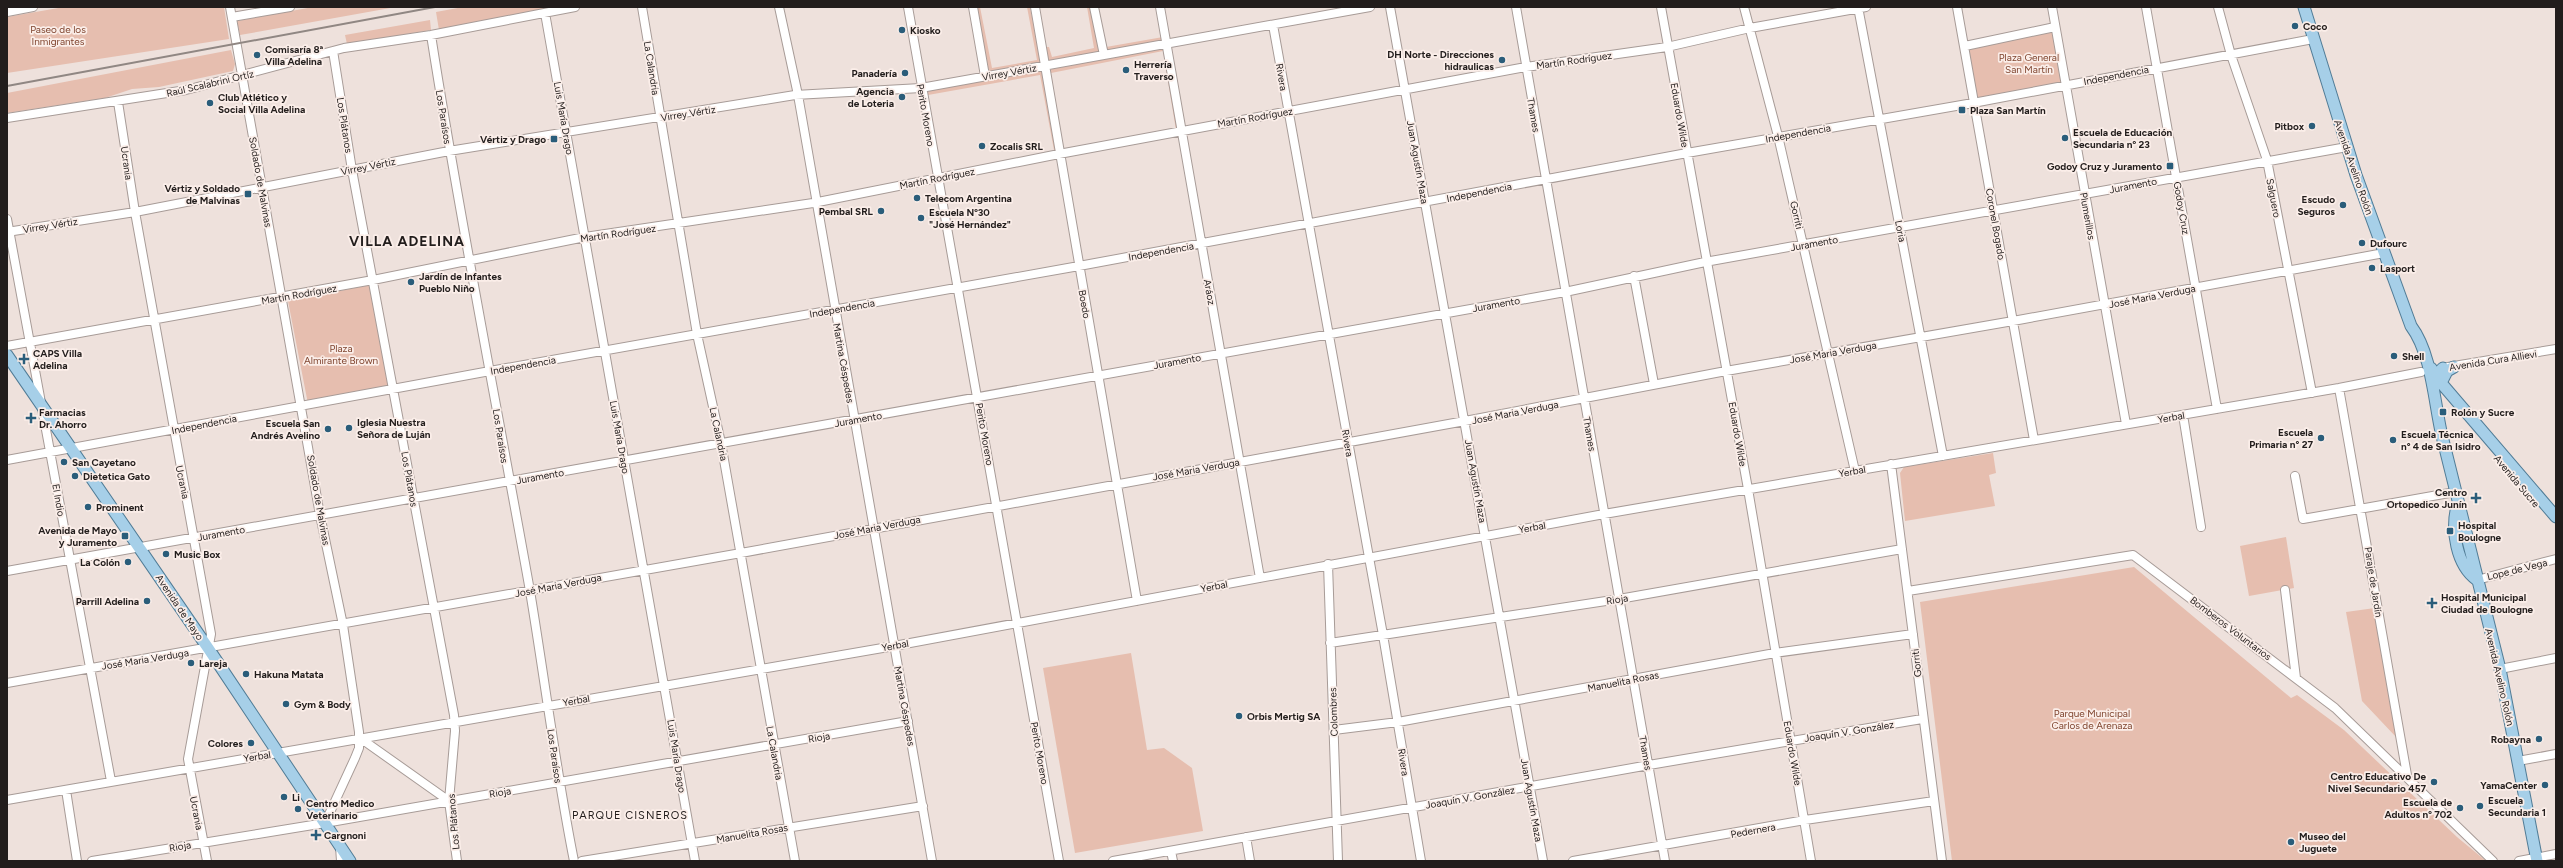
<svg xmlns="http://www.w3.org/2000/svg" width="2563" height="868" viewBox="0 0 2563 868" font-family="Figtree,sans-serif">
<rect width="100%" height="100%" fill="#eee1dc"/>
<!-- green -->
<path fill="#e6beaf" d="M 64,7 L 224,7 L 229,39 L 7,73 L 7,17 Z
M 313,7 L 396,7 L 240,35 L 237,21 Z
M 463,7 L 555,7 L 439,30 L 436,12 Z
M 977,7 L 980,7 L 992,68 L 1037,60 L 1027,7 L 1030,7 L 1041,64 L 989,73 Z
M 1087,7 L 1090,7 L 1099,53 L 1047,62 L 1045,47 L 1049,47 L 1052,57 L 1094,48 Z
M 430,20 L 431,30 L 347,44 L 345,35 Z
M 2054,31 L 2062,82 L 1979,98 L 1975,94 L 1969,48 Z
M 1163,37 L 1163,42 L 1107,51 L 1106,47 Z
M 1165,46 L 1178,129 L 1176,130 L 1163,51 L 1051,73 L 1063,149 L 1048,70 Z
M 231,50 L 235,64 L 233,71 L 159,87 L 132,89 L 105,98 L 7,113 L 7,93 Z
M 1042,70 L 1056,150 L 1054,150 L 1040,75 L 928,95 L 927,91 Z
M 370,285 L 389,388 L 308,404 L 288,301 Z
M 1993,453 L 1996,473 L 1989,475 L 1995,506 L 1905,521 L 1900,473 L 1904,467 Z
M 2286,537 L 2294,588 L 2249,596 L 2240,546 Z
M 2134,567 L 2291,698 L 2297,695 L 2344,730 L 2457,837 L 2486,861 L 1952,861 L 1920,602 Z
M 2375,608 L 2396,737 L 2362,701 L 2346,612 Z
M 1131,653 L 1147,750 L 1164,748 L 1192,768 L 1203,831 L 1075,853 L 1043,668 Z"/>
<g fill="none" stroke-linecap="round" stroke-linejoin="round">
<!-- minor casing -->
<g stroke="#a79b97" stroke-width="10">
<path id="minor" d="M 230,7 L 320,515 L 343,625 L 359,732 L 359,748 L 355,758 L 325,823
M 642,7 L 697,334 L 721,443 L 795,861
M 779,7 L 798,95 L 932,861
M 908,7 L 1059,861
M 973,7 L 985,76
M 1035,7 L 1137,601
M 1094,7 L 1104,55
M 1160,7 L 1260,578
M 1390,7 L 1543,861
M 1516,7 L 1665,861
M 1661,7 L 1748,489 L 1811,861
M 1744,7 L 1778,136 L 1855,471
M 1858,7 L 1943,456
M 1957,7 L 2034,440
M 2052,7 L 2126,424
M 2146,7 L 2217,409
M 2218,7 L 2231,55 L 2267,160 L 2312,393
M 7,12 L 33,7
M 545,13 L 695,861
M 232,17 L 290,7
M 1273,25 L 1383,635 L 1421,861
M 431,35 C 460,221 497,406 530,591 C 545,681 556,771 574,861
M 1965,46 L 2055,27
M 333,51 L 352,170 L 454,715 L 455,731 L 449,801 L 457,861
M 118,102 L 135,212 L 211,634 L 188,759 L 207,861
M 7,118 L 186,90 L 344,48 L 431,35 L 575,7
M 7,219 L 111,781
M 7,232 L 135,212 L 449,151 L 795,95 L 921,88 L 1370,7
M 1634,276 L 1654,384
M 7,346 L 373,280 L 585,237 L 813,203 L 1059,154 L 1526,67 L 1667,47 L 1750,28 L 1866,7
M 2448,367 L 2556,349
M 2339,388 L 2407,775
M 2183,415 L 2201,527
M 7,460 L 490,371 L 1079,266 L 1687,153 L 1973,103 L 2313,39
M 1891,464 L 1942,861
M 2295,476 L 2303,519 L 2455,492
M 1328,564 L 1338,861
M 7,571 L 1565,292 L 1705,262 L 2347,147
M 2477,580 L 2556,559
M 2285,590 L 2296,678
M 1908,591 L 2133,555 L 2335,708 L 2493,861
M 1330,643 L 1619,599 L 1902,549
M 2500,669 L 2556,658
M 7,683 L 741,553 L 1465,421 L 1726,371 L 2013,321 L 2384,253
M 1334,730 L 1398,722 L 1775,653 L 1913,634
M 360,738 L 449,801
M 2518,761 L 2556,754
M 66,790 L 77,861
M 7,800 L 894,646 L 1604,514 L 2339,388 L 2421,372
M 1246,837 L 1250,861
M 340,847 L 341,861
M 1171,851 L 1173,861
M 92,861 L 325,823 L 908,721
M 582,861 L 923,806
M 1113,861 L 1649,765 L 1922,719
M 1573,861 L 1805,820 L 1934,801
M 2519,861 L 2556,854"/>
</g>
<!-- major casing -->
<g stroke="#517c96" stroke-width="13">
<path id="major" d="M 2304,7 L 2356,175 L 2411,326 C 2432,354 2434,402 2442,436 L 2500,669 L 2537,861
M 7,355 L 208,648 L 350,861
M 2431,368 L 2436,377 L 2556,517
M 2443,379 L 2447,371 L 2454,367
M 2438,382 L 2437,374 L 2443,368
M 2457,506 C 2451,530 2456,565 2477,580"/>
</g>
<!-- minor -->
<use href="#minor" stroke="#fff" stroke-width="8"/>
<!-- major -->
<use href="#major" stroke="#a6cfe8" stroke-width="11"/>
<!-- rail -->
<path stroke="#908783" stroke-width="2" d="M 7,86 L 435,7"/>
</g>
<!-- markers -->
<g fill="#2a5d7a" stroke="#fbeee9" stroke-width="1.5">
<circle cx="2295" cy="26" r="4"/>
<circle cx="902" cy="30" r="4"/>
<circle cx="257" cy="55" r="4"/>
<circle cx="1502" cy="60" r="4"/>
<circle cx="1126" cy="70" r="4"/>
<circle cx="905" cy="73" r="4"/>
<circle cx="902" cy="97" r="4"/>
<circle cx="210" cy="103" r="4"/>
<rect x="1958" y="106" width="8" height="8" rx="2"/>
<circle cx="2312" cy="126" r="4"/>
<circle cx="2065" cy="138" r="4"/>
<rect x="550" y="135" width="8" height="8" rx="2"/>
<circle cx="982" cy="146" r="4"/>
<rect x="2166" y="162" width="8" height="8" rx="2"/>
<rect x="244" y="190" width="8" height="8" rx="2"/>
<circle cx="917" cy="198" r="4"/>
<circle cx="2343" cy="205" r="4"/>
<circle cx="881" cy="211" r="4"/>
<circle cx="921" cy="218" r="4"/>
<circle cx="2362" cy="243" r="4"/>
<circle cx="2372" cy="268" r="4"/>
<circle cx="411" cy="282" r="4"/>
<circle cx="2394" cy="356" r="4"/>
<path d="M22 353h4v4h4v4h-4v4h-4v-4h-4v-4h4z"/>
<rect x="2439" y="408" width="8" height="8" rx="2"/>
<path d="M29 412h4v4h4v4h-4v4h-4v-4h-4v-4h4z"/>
<circle cx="349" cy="428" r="4"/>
<circle cx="328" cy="429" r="4"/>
<circle cx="2321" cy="438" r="4"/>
<circle cx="2393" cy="440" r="4"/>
<circle cx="64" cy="462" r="4"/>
<circle cx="75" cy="476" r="4"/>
<path d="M2474 492h4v4h4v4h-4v4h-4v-4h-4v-4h4z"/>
<circle cx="88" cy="507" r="4"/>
<rect x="2446" y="527" width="8" height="8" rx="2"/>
<rect x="121" y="532" width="8" height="8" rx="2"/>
<circle cx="166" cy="554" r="4"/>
<circle cx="128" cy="562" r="4"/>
<circle cx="147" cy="601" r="4"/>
<path d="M2430 597h4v4h4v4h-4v4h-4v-4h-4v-4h4z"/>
<circle cx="191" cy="663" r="4"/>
<circle cx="246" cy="674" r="4"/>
<circle cx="286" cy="704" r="4"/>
<circle cx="1239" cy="716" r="4"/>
<circle cx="2539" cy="739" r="4"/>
<circle cx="251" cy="743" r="4"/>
<circle cx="2434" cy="782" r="4"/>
<circle cx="2545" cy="785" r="4"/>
<circle cx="284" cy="797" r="4"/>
<circle cx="2480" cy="806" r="4"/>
<circle cx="2460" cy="808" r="4"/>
<circle cx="298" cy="809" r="4"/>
<path d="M314 829h4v4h4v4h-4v4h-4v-4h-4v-4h4z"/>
<circle cx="2291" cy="842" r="4"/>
</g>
<g text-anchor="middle" stroke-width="3.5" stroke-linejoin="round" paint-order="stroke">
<!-- poi labels -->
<g font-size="10" font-weight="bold" fill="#221d1c" stroke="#fbeee9" text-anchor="start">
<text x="2303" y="30">Coco</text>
<text x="910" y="34">Kiosko</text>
<text x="265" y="53">Comisaría 8ª<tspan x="265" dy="12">Villa Adelina</tspan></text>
<text x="1494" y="58" text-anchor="end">DH Norte - Direcciones<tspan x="1494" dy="12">hidraulicas</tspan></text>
<text x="1134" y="68">Herrería<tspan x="1134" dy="12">Traverso</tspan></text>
<text x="897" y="77" text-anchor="end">Panadería</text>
<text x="894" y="95" text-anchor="end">Agencia<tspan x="894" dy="12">de Loteria</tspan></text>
<text x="218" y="101">Club Atlético y<tspan x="218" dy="12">Social Villa Adelina</tspan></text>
<text x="1970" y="114">Plaza San Martín</text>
<text x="2304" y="130" text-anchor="end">Pitbox</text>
<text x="2073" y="136">Escuela de Educación<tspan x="2073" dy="12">Secundaria nº 23</tspan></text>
<text x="546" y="143" text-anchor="end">Vértiz y Drago</text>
<text x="990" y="150">Zocalis SRL</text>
<text x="2162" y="170" text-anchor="end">Godoy Cruz y Juramento</text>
<text x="240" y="192" text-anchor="end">Vértiz y Soldado<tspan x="240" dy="12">de Malvinas</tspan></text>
<text x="925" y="202">Telecom Argentina</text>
<text x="2335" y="203" text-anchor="end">Escudo<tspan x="2335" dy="12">Seguros</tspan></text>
<text x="873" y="215" text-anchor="end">Pembal SRL</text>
<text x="929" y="216">Escuela Nº30<tspan x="929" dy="12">"José Hernández"</tspan></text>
<text x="2370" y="247">Dufourc</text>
<text x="2380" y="272">Lasport</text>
<text x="419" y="280">Jardín de Infantes<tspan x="419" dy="12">Pueblo Niño</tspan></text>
<text x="33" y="357">CAPS Villa<tspan x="33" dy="12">Adelina</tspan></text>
<text x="2402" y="360">Shell</text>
<text x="39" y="416">Farmacias<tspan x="39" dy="12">Dr. Ahorro</tspan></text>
<text x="2451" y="416">Rolón y Sucre</text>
<text x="357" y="426">Iglesia Nuestra<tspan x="357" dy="12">Señora de Luján</tspan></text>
<text x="320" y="427" text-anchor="end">Escuela San<tspan x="320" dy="12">Andrés Avelino</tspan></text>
<text x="2313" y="436" text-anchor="end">Escuela<tspan x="2313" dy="12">Primaria n° 27</tspan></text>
<text x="2401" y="438">Escuela Técnica<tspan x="2401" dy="12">n° 4 de San Isidro</tspan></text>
<text x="72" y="466">San Cayetano</text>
<text x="83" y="480">Dietetica Gato</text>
<text x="2467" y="496" text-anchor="end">Centro<tspan x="2467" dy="12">Ortopedico Junín</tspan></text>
<text x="96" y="511">Prominent</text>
<text x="2458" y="529">Hospital<tspan x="2458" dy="12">Boulogne</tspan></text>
<text x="117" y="534" text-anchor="end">Avenida de Mayo<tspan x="117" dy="12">y Juramento</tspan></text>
<text x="174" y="558">Music Box</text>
<text x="120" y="566" text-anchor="end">La Colón</text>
<text x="2441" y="601">Hospital Municipal<tspan x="2441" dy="12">Ciudad de Boulogne</tspan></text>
<text x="139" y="605" text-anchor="end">Parrill Adelina</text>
<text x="199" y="667">Lareja</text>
<text x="254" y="678">Hakuna Matata</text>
<text x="294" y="708">Gym &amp; Body</text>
<text x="1247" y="720">Orbis Mertig SA</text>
<text x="2531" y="743" text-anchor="end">Robayna</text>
<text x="243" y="747" text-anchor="end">Colores</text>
<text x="2426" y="780" text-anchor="end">Centro Educativo De<tspan x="2426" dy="12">Nivel Secundario 457</tspan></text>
<text x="2537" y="789" text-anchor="end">YamaCenter</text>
<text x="292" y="801">Li</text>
<text x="2488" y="804">Escuela<tspan x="2488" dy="12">Secundaria 1</tspan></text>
<text x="2452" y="806" text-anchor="end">Escuela de<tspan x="2452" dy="12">Adultos nº 702</tspan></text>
<text x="306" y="807">Centro Medico<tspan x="306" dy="12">Veterinario</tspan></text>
<text x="324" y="839">Cargnoni</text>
<text x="2299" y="840">Museo del<tspan x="2299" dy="12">Juguete</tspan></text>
</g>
<!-- park labels -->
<g font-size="10" fill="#7f442e" stroke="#fbeee9">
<text x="58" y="33">Paseo de los<tspan x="58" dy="12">Inmigrantes</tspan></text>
<text x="2029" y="61">Plaza General<tspan x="2029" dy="12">San Martín</tspan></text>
<text x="341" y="352">Plaza<tspan x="341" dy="12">Almirante Brown</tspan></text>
<text x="2092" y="717">Parque Municipal<tspan x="2092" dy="12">Carlos de Arenaza</tspan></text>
</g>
<!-- street labels -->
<g font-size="10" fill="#221d1c" stroke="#fbeee9">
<text transform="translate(1574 60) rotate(-8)" y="4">Martín Rodríguez</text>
<text transform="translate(652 68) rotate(81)" y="4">La Calandria</text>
<text transform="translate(1009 72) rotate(-10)" y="4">Virrey Vértiz</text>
<text transform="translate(2116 75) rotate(-11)" y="4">Independencia</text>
<text transform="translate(1282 77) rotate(80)" y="4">Rivera</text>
<text transform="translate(210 83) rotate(-13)" y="4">Raúl Scalabrini Ortíz</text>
<text transform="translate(688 113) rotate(-9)" y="4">Virrey Vértiz</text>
<text transform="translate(926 115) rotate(80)" y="4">Perito Moreno</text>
<text transform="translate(1534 115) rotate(80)" y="4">Thames</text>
<text transform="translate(1680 115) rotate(80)" y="4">Eduardo Wilde</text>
<text transform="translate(444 117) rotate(81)" y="4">Los Paraísos</text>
<text transform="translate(1255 117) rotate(-10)" y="4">Martín Rodríguez</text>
<text transform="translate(564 118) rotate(80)" y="4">Luis María Drago</text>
<text transform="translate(345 125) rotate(81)" y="4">Los Plátanos</text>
<text transform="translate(1798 133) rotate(-10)" y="4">Independencia</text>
<text transform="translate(1418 162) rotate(80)" y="4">Juan Agustín Maza</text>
<text transform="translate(127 163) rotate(82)" y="4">Ucrania</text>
<text transform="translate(368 166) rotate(-11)" y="4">Virrey Vértiz</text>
<text transform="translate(2354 167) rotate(71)" y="4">Avenida Avelino Rolón</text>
<text transform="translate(937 178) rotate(-11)" y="4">Martín Rodríguez</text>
<text transform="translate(261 182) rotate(80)" y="4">Soldado de Malvinas</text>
<text transform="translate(2133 185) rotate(-11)" y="4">Juramento</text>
<text transform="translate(1479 192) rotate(-11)" y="4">Independencia</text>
<text transform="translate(2274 198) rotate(79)" y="4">Salguero</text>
<text transform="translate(2182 208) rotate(80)" y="4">Godoy Cruz</text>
<text transform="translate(1797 215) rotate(77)" y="4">Gorriti</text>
<text transform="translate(2088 216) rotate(80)" y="4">Plumerillos</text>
<text transform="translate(1996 224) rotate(80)" y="4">Coronel Bogado</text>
<text transform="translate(50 225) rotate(-9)" y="4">Virrey Vértiz</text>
<text transform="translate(1901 231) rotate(79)" y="4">Loria</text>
<text transform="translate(618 233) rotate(-8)" y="4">Martín Rodríguez</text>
<text transform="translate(1814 243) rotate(-10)" y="4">Juramento</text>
<text transform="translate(1161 251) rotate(-10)" y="4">Independencia</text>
<text transform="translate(1210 292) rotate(80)" y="4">Aráoz</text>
<text transform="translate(299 294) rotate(-10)" y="4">Martín Rodríguez</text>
<text transform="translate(2152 296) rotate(-11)" y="4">José Maria Verduga</text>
<text transform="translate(1085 304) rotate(80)" y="4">Boedo</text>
<text transform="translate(1496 304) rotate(-10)" y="4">Juramento</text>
<text transform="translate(842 308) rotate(-10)" y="4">Independencia</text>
<text transform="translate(1833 352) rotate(-10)" y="4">José Maria Verduga</text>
<text transform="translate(2493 360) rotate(-9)" y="4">Avenida Cura Allievi</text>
<text transform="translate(1177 361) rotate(-10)" y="4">Juramento</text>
<text transform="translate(844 363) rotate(80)" y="4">Martina Céspedes</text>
<text transform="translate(523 365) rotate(-10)" y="4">Independencia</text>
<text transform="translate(1515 412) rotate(-11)" y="4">José Maria Verduga</text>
<text transform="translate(2171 417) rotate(-10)" y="4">Yerbal</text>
<text transform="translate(858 419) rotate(-10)" y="4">Juramento</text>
<text transform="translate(204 424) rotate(-11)" y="4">Independencia</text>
<text transform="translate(719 434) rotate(78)" y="4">La Calandria</text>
<text transform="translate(985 434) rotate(80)" y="4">Perito Moreno</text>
<text transform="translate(1590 434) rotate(80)" y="4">Thames</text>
<text transform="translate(1738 434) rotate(80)" y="4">Eduardo Wilde</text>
<text transform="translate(501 436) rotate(81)" y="4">Los Paraísos</text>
<text transform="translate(620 437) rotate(80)" y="4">Luis María Drago</text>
<text transform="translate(1348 443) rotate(80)" y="4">Rivera</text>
<text transform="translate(1196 469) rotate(-10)" y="4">José Maria Verduga</text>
<text transform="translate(1852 471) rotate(-10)" y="4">Yerbal</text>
<text transform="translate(540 476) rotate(-10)" y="4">Juramento</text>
<text transform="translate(410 479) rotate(80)" y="4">Los Plátanos</text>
<text transform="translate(1476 481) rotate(80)" y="4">Juan Agustín Maza</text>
<text transform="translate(2517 481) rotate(50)" y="4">Avenida Sucre</text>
<text transform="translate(183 482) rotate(78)" y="4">Ucrania</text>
<text transform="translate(59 500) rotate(80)" y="4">El Indio</text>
<text transform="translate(319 500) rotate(80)" y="4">Soldado de Malvinas</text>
<text transform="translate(877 527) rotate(-11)" y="4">José Maria Verduga</text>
<text transform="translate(1532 527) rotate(-10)" y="4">Yerbal</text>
<text transform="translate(221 533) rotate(-10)" y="4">Juramento</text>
<text transform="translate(2517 569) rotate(-14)" y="4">Lope de Vega</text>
<text transform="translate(2374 582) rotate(81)" y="4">Paraje de Jardín</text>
<text transform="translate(558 585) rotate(-11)" y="4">José Maria Verduga</text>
<text transform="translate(1214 586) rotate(-11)" y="4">Yerbal</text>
<text transform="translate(1617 599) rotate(-9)" y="4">Rioja</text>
<text transform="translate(180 607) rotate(56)" y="4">Avenida de Mayo</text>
<text transform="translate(2231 628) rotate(37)" y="4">Bomberos Voluntarios</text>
<text transform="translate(895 645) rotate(-10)" y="4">Yerbal</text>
<text transform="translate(145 659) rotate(-9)" y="4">José Maria Verduga</text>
<text transform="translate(1916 663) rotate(-96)" y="4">Gorriti</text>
<text transform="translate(2500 677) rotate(77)" y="4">Avenida Avelino Rolón</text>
<text transform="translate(1623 681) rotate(-11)" y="4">Manuelita Rosas</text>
<text transform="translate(576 700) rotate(-10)" y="4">Yerbal</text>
<text transform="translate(905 706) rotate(80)" y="4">Martina Céspedes</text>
<text transform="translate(1333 712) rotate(-92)" y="4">Colombres</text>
<text transform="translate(1849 731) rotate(-9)" y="4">Joaquín V. González</text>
<text transform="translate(819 737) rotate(-10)" y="4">Rioja</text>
<text transform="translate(775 753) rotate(80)" y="4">La Calandria</text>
<text transform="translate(1040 753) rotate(80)" y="4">Perito Moreno</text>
<text transform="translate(1646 753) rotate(80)" y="4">Thames</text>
<text transform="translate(1793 753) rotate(80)" y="4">Eduardo Wilde</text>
<text transform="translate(257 756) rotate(-9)" y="4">Yerbal</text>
<text transform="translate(555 756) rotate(82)" y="4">Los Paraísos</text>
<text transform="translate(677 756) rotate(81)" y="4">Luis María Drago</text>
<text transform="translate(1404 762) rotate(82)" y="4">Rivera</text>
<text transform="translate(500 792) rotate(-10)" y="4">Rioja</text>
<text transform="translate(1470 797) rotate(-10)" y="4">Joaquín V. González</text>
<text transform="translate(1532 800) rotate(80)" y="4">Juan Agustín Maza</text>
<text transform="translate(197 813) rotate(79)" y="4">Ucrania</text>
<text transform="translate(453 822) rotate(-95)" y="4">Los Plátanos</text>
<text transform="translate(1753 830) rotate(-10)" y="4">Pedernera</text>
<text transform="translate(752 833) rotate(-10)" y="4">Manuelita Rosas</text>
<text transform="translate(180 846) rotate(-10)" y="4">Rioja</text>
</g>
<!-- neighbourhood labels -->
<g font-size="11" letter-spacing="1" fill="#221d1c" stroke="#fbeee9">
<text x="630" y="819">PARQUE CISNEROS</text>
</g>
<!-- district labels -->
<g font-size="14" font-weight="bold" letter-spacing="1" fill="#221d1c" stroke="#fbeee9">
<text x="407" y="246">VILLA ADELINA</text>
</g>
</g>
<!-- border -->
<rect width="2563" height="868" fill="none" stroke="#221d1c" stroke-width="16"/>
</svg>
